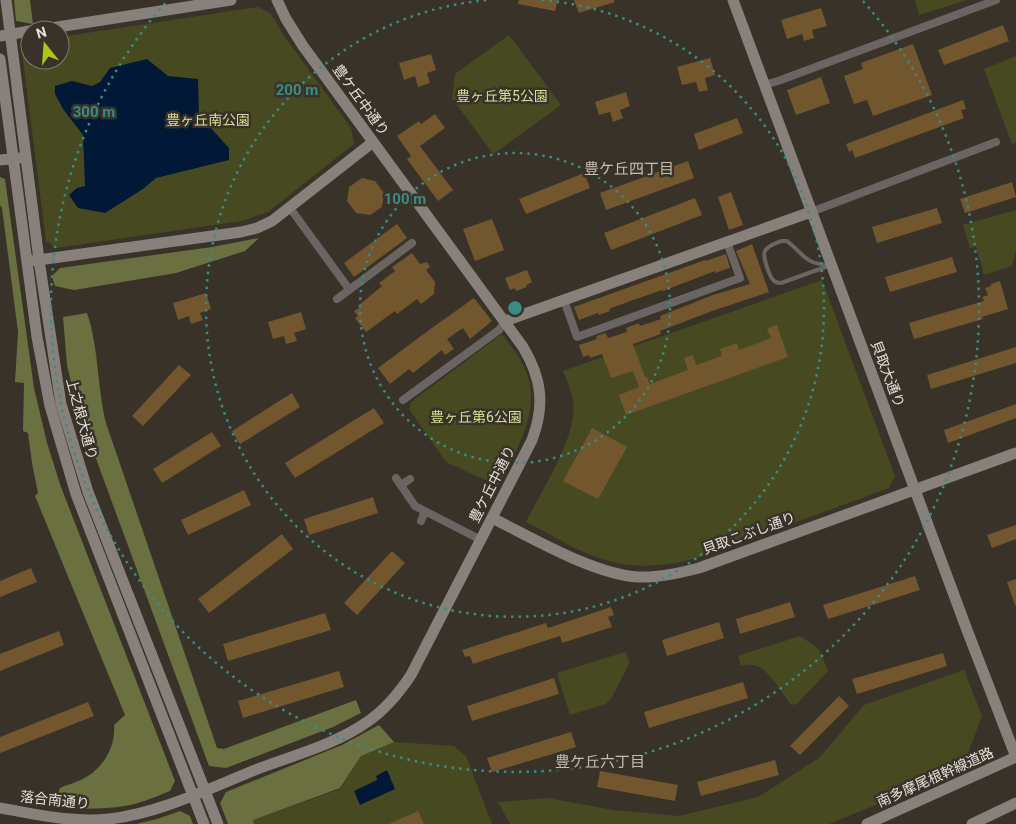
<svg xmlns="http://www.w3.org/2000/svg" width="1016" height="824" viewBox="0 0 1016 824" font-family="Roboto,'Noto Sans JP',sans-serif">
<rect width="100%" height="100%" fill="#393229"/>
<!-- green -->
<path fill="#474a21" d="M 915,0 L 967,0 L 919,15 Z
M 258,7 L 271,14 L 285,37 L 351,128 L 354,144 L 268,212 L 242,221 L 56,248 L 46,241 L 22,52 L 30,41 L 30,60 L 60,60 L 60,37 Z
M 509,35 L 561,105 L 493,154 L 452,98 L 455,74 Z
M 1016,56 L 1016,143 L 1012,144 L 984,69 Z
M 1016,210 L 1016,250 L 1012,266 L 984,275 L 976,246 L 970,248 L 963,225 Z
M 822,280 L 895,476 L 889,488 L 701,557 C 672,565 640,570 609,561 C 580,554 553,535 526,522 C 541,491 579,435 573,400 C 571,390 567,381 563,371 Z
M 502,334 C 511,346 522,359 527,374 C 541,414 515,451 498,486 L 446,462 L 409,409 L 411,402 Z
M 800,636 L 819,649 L 828,671 L 797,704 L 791,705 C 784,695 769,670 757,666 C 752,664 747,665 741,666 L 738,656 Z
M 625,652 L 630,662 L 612,697 L 606,704 L 570,715 L 557,673 Z
M 964,670 L 982,716 L 963,766 L 915,789 L 829,824 L 510,824 L 498,802 L 548,798 L 613,810 L 679,816 L 758,797 L 819,758 L 864,705 Z
M 394,742 L 454,746 L 466,756 L 492,824 L 254,824 L 253,820 L 340,789 L 361,756 Z"/>
<!-- forest -->
<path fill="#6b7041" d="M 14,0 L 30,0 L 33,24 L 16,21 Z
M 0,177 L 5,179 L 34,388 L 47,443 L 61,487 L 175,781 L 170,791 C 153,798 136,805 118,807 C 99,809 81,809 62,808 L 56,801 L 60,788 C 66,785 72,784 78,781 C 101,772 116,749 114,725 L 125,715 L 35,496 L 38,493 L 32,463 L 28,433 L 23,431 L 24,383 L 15,382 L 18,332 L 2,208 L 0,205 Z
M 259,238 L 245,251 L 176,273 L 74,290 L 55,286 L 52,276 L 60,268 L 212,247 Z
M 87,313 C 99,348 97,387 106,423 L 217,748 L 224,749 L 356,700 L 361,713 L 333,727 L 226,768 L 209,766 L 77,407 L 67,365 L 63,317 Z
M 379,725 L 394,742 L 361,756 L 340,788 L 253,820 L 254,824 L 228,824 L 220,803 L 226,792 L 342,745 Z
M 180,811 L 190,816 L 193,824 L 136,824 L 157,819 Z"/>
<!-- water -->
<path fill="#011937" d="M 147,59 L 168,76 L 198,79 L 199,115 L 229,148 L 229,160 L 156,178 L 143,189 L 105,213 L 78,208 L 69,195 L 77,188 L 85,186 L 83,135 L 63,109 L 55,94 L 55,86 L 72,81 L 92,86 L 100,82 L 110,68 Z
M 387,770 L 395,789 L 360,805 L 354,791 L 377,780 L 376,776 Z"/>
<!-- building -->
<path fill="#72562e" d="M 519,0 L 558,0 L 555,11 L 518,4 Z
M 574,0 L 614,0 L 615,2 L 579,13 Z
M 821,8 L 827,26 L 812,30 L 814,38 L 804,41 L 802,34 L 787,39 L 781,20 Z
M 1003,25 L 1009,41 L 944,65 L 938,50 Z
M 913,44 L 932,95 L 873,116 L 867,100 L 854,104 L 844,76 L 863,69 L 861,63 Z
M 431,54 L 436,70 L 427,73 L 430,83 L 418,87 L 415,76 L 404,80 L 399,63 Z
M 710,58 L 715,75 L 705,78 L 708,90 L 699,92 L 696,82 L 682,85 L 677,67 Z
M 821,77 L 830,103 L 796,115 L 787,90 Z
M 626,92 L 630,106 L 620,110 L 623,118 L 613,122 L 610,112 L 599,115 L 595,102 Z
M 963,100 L 966,109 L 961,110 L 964,118 L 855,158 L 852,150 L 849,152 L 846,144 Z
M 435,114 L 445,128 L 420,146 L 453,190 L 438,201 L 407,159 L 411,156 L 397,136 L 419,121 L 421,124 Z
M 737,118 L 743,133 L 699,150 L 694,134 Z
M 688,161 L 694,178 L 606,210 L 600,193 Z
M 584,173 L 590,188 L 526,214 L 519,199 Z
M 362,178 L 375,181 L 384,193 L 382,207 L 370,215 L 356,213 L 347,201 L 349,187 Z
M 1012,182 L 1016,197 L 965,213 L 960,199 Z
M 731,192 L 743,225 L 729,230 L 718,197 Z
M 695,198 L 702,215 L 611,250 L 604,233 Z
M 937,208 L 942,223 L 877,243 L 872,227 Z
M 492,219 L 504,250 L 475,261 L 463,229 Z
M 397,224 L 407,238 L 354,277 L 344,263 Z
M 752,244 L 769,292 L 712,311 L 660,331 L 661,334 L 633,344 L 645,377 L 647,377 L 650,384 L 688,370 L 684,358 L 693,355 L 696,365 L 722,356 L 720,349 L 737,343 L 739,350 L 771,338 L 767,329 L 777,325 L 788,357 L 626,415 L 619,395 L 639,387 L 633,371 L 611,378 L 602,354 L 590,358 L 589,355 L 583,357 L 579,345 L 597,339 L 596,336 L 606,333 L 608,338 L 627,332 L 626,328 L 639,323 L 640,326 L 661,319 L 660,316 L 713,295 L 750,284 L 736,251 Z
M 412,253 L 420,264 L 427,262 L 430,267 L 426,270 L 435,282 L 434,294 L 421,304 L 417,299 L 397,314 L 395,311 L 366,332 L 355,318 L 358,316 L 354,311 L 360,307 L 358,306 L 382,286 L 379,283 L 395,271 L 392,267 Z
M 726,254 L 730,268 L 715,273 L 715,271 L 663,291 L 662,290 L 625,303 L 609,309 L 610,311 L 599,315 L 598,313 L 579,320 L 574,307 L 705,260 L 705,261 Z
M 952,257 L 957,272 L 890,292 L 885,277 Z
M 527,270 L 532,282 L 526,285 L 527,287 L 516,291 L 515,288 L 510,290 L 505,278 Z
M 1000,281 L 1008,309 L 982,317 L 983,319 L 914,339 L 909,323 L 984,301 L 982,297 L 988,295 L 985,288 L 991,286 L 991,284 Z
M 206,293 L 211,309 L 200,313 L 203,320 L 191,324 L 189,316 L 178,320 L 173,303 Z
M 474,298 L 492,321 L 470,339 L 463,328 L 447,339 L 454,349 L 445,355 L 442,350 L 413,373 L 409,369 L 390,384 L 378,368 L 429,330 Z
M 301,312 L 306,329 L 294,333 L 297,341 L 286,344 L 284,336 L 273,339 L 268,322 Z
M 1016,347 L 1016,363 L 931,389 L 927,375 Z
M 179,365 L 191,375 L 143,426 L 132,416 Z
M 292,393 L 300,407 L 240,444 L 232,431 Z
M 1016,404 L 1016,418 L 948,443 L 944,430 Z
M 374,408 L 384,423 L 295,478 L 285,463 Z
M 592,428 L 627,447 L 598,499 L 563,481 Z
M 212,432 L 221,446 L 162,483 L 153,469 Z
M 244,490 L 251,505 L 188,535 L 181,520 Z
M 373,497 L 378,513 L 309,535 L 304,519 Z
M 1016,525 L 1016,539 L 992,548 L 987,535 Z
M 282,534 L 293,549 L 209,613 L 198,599 Z
M 392,551 L 405,563 L 357,615 L 344,603 Z
M 31,568 L 37,582 L 0,597 L 0,581 Z
M 915,576 L 920,590 L 828,619 L 823,605 Z
M 1016,579 L 1016,605 L 1015,605 L 1007,582 Z
M 790,602 L 795,617 L 740,634 L 736,619 Z
M 611,607 L 614,615 L 608,617 L 612,627 L 562,643 L 560,636 L 473,664 L 470,656 L 465,657 L 462,650 L 546,623 L 548,628 Z
M 325,613 L 331,630 L 228,661 L 223,644 Z
M 719,622 L 724,638 L 667,656 L 662,640 Z
M 59,631 L 64,645 L 0,671 L 0,654 Z
M 943,653 L 947,666 L 857,694 L 852,679 Z
M 339,671 L 344,687 L 243,718 L 238,701 Z
M 554,678 L 559,694 L 472,721 L 467,706 Z
M 743,682 L 748,698 L 649,728 L 644,712 Z
M 839,696 L 849,706 L 800,755 L 790,746 Z
M 88,702 L 94,716 L 0,753 L 0,737 Z
M 571,732 L 576,747 L 492,772 L 487,758 Z
M 775,760 L 779,775 L 701,796 L 697,782 Z
M 600,771 L 678,785 L 675,801 L 597,787 Z
M 418,811 L 424,824 L 389,824 Z"/>
<g fill="none" stroke-linecap="round" stroke-linejoin="round">
<!-- lane -->
<path stroke="#6a6562" stroke-width="4" d="M 781,241 L 787,241 C 806,256 804,264 831,265 L 781,283 C 778,283 777,283 774,281 C 770,278 762,256 765,251 C 768,245 775,244 781,241 Z"/>
<!-- street -->
<path stroke="#6a6562" stroke-width="8" d="M 764,85 L 778,81 L 996,0
M 290,208 L 349,289
M 811,212 L 996,142
M 337,299 L 412,243
M 564,300 L 577,337 L 740,278 L 727,242
M 403,400 L 499,330 L 505,321
M 396,478 L 415,506 L 481,540
M 401,485 L 410,479
M 421,521 L 425,511"/>
<!-- secondary -->
<path stroke="#88807b" stroke-width="11" d="M 6,0 L 39,260 L 61,404 L 88,492 L 218,824
M 733,0 L 967,630 L 1016,757
M 38,30 L 231,0
M 0,36 L 30,31
M 0,59 L 37,337 L 50,406 L 76,494 L 204,824
M 0,160 L 19,158
M 31,261 L 241,232 L 257,228 L 272,221 L 373,142
M 505,321 L 811,212
M 492,518 C 533,538 593,574 638,577 C 659,578 680,573 699,568 L 1016,453
M 0,808 C 36,814 72,823 109,819 C 161,813 212,787 260,768 C 295,755 336,744 367,722 C 385,710 399,693 411,675 L 532,440 C 545,405 542,379 523,347 L 303,46 L 286,19 L 277,0
M 867,824 L 1016,757
M 972,824 L 1016,803"/>
</g>
<!-- distance rings -->
<g fill="none" stroke="#3a8b84" stroke-width="2.5" stroke-dasharray="2.5 5">
<circle cx="515" cy="308" r="155"/>
<path d="M542 0A309 309 0 1 1 488 0"/>
<path d="M863 1A464 464 0 1 1 167 1"/>
</g>
<g text-anchor="middle" stroke-width="5" stroke-linejoin="round" paint-order="stroke">
<!-- park labels -->
<g font-size="14" fill="#d8df94" stroke="#393229">
<text x="502" y="101">豊ヶ丘第5公園</text>
<text x="208" y="125">豊ヶ丘南公園</text>
<text x="476" y="422">豊ヶ丘第6公園</text>
</g>
<!-- street labels -->
<g font-size="14" fill="#e5e0da" stroke="#393229">
<text transform="translate(361 100) rotate(54)" y="5">豊ケ丘中通り</text>
<text transform="translate(888 374) rotate(69)" y="5">貝取大通り</text>
<text transform="translate(82 419) rotate(75)" y="5">上之根大通り</text>
<text transform="translate(492 484) rotate(-63)" y="5">豊ケ丘中通り</text>
<text transform="translate(749 533) rotate(-20)" y="5">貝取こぶし通り</text>
<text transform="translate(935 777) rotate(-24)" y="5">南多摩尾根幹線道路</text>
<text transform="translate(55 800) rotate(6)" y="5">落合南通り</text>
</g>
<!-- neighbourhood labels -->
<g font-size="15" fill="#c6beb2" stroke="#393229">
<text x="629" y="174">豊ケ丘四丁目</text>
<text x="600" y="767">豊ケ丘六丁目</text>
</g>
</g>
<circle cx="515" cy="308" r="8" fill="#3a8b84" stroke="#393229" stroke-width="2.5"/>
<g font-size="15" text-anchor="middle" font-weight="bold" fill="#3a8b84" stroke="#393229" stroke-width="5" stroke-linejoin="round" paint-order="stroke">
<text x="297" y="95">200 m</text>
<text x="94" y="117">300 m</text>
<text x="405" y="204">100 m</text>
</g>
<!-- north arrow -->
<g transform="translate(45 45) rotate(343)"><circle r="24" fill="#393229" stroke="#7e7870"/>
<path d="M0-4L9 19L0 12L-9 19Z" fill="#aac719"/>
<text y="-8" font-size="14" font-weight="bold" text-anchor="middle" fill="#e5e0da">N</text>
</g>
</svg>
